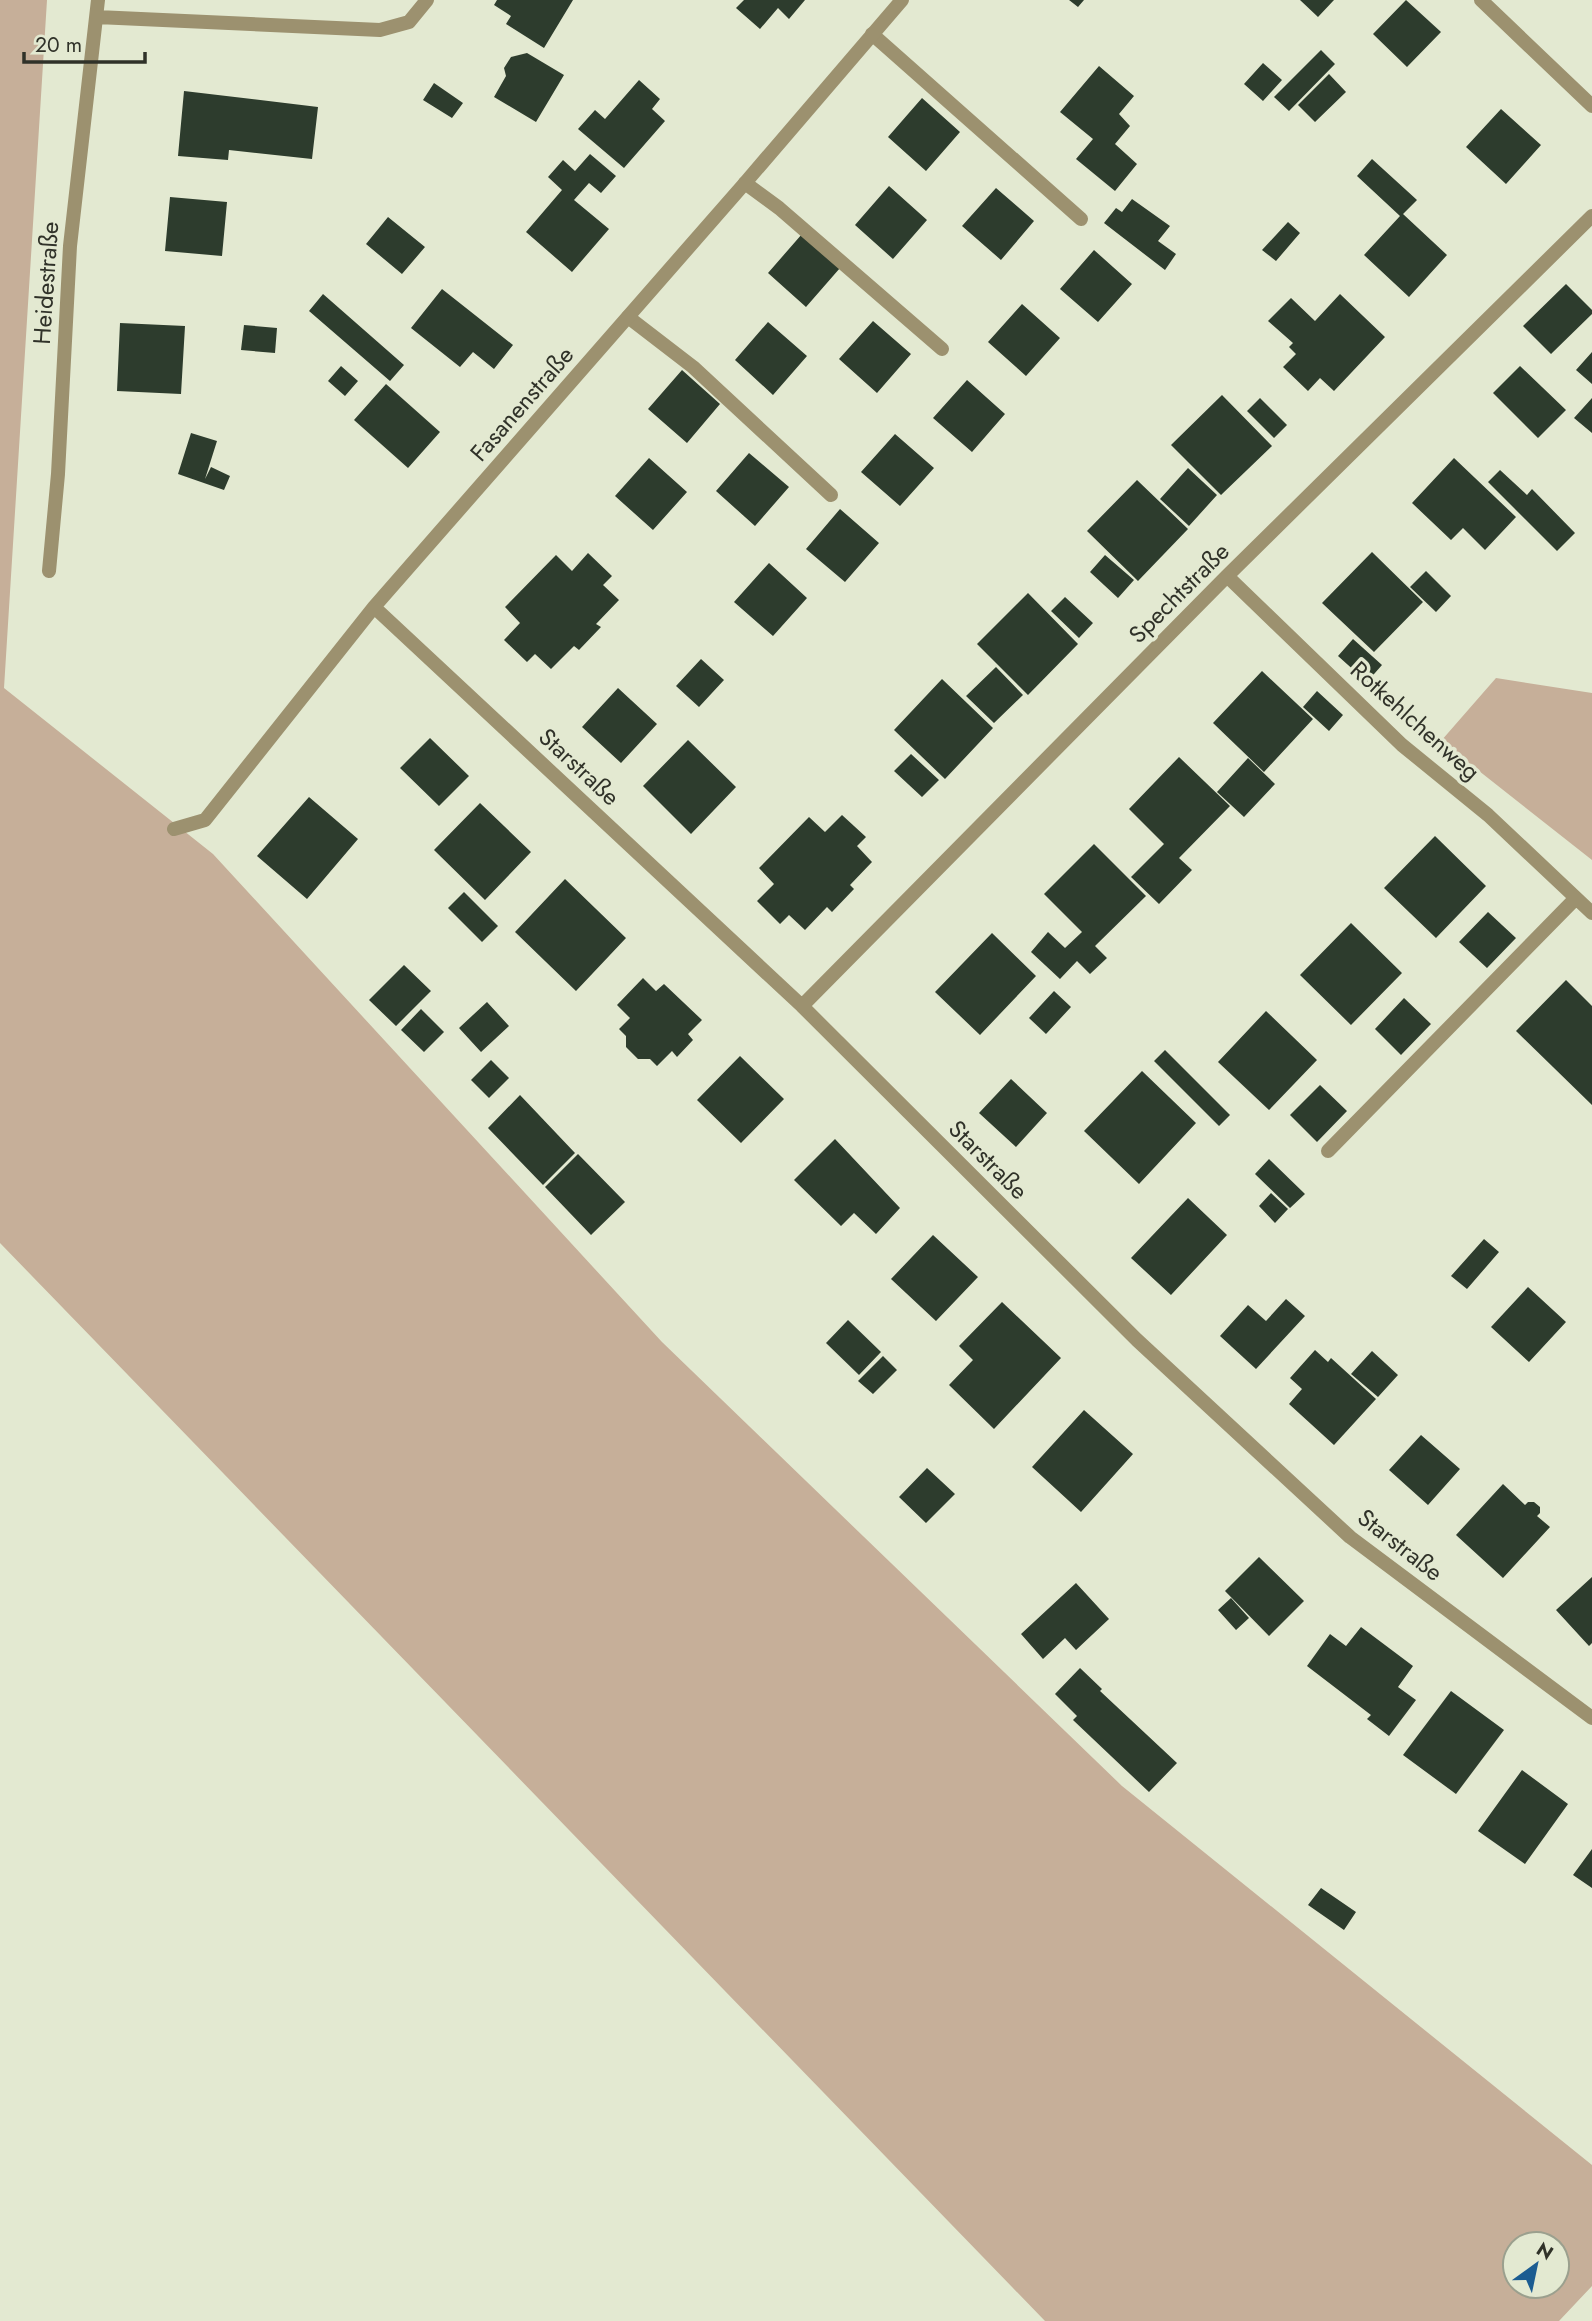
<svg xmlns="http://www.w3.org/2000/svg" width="1592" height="2321" viewBox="0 0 1592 2321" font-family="Jost,sans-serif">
<rect width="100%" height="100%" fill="#e3e9d1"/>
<!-- green -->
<path fill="#c6af99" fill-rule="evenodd" d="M 0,0 L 47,0 L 4,688 L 213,854 L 662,1342 L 1122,1786 L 1592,2165 L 1592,2286 L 1559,2321 L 1045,2321 L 0,1243 ZM 1515,2244 L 1557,2244 L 1557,2286 L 1515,2286 Z
M 1496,678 L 1592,693 L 1592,860 L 1441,741 Z"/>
<!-- building -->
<path fill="#2d3c2d" d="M 497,0 L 573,0 L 544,48 L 506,24 L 511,16 L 494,5 Z
M 744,0 L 805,0 L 789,19 L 778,8 L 760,29 L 736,8 Z
M 1069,0 L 1084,0 L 1078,7 Z
M 1300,0 L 1334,0 L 1318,17 Z
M 1406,0 L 1441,32 L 1407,67 L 1373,34 Z
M 1321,50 L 1335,64 L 1289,111 L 1274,97 Z
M 527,53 L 564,75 L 536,122 L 494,97 L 506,76 L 504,68 L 511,57 Z
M 1263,63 L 1282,80 L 1263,101 L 1244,84 Z
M 1099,66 L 1134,96 L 1119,114 L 1130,126 L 1115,144 L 1137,164 L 1115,191 L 1076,159 L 1093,139 L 1060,112 Z
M 1329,74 L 1346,92 L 1315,122 L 1298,105 Z
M 639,80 L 660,99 L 652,109 L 665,121 L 624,168 L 578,129 L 595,110 L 605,119 Z
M 434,83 L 463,103 L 452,118 L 423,100 Z
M 184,91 L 318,107 L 312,159 L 229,150 L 228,160 L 178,156 Z
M 922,98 L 960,132 L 926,171 L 888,137 Z
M 1501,109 L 1541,145 L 1506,184 L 1466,147 Z
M 590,154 L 616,176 L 601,193 L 589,183 L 574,200 L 609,229 L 572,272 L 526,232 L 562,190 L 548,177 L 563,160 L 575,171 Z
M 1372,159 L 1417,200 L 1403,214 L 1447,255 L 1409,297 L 1364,255 L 1400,216 L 1357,176 Z
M 889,186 L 927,220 L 893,259 L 855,225 Z
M 996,188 L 1034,221 L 1001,260 L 962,226 Z
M 170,197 L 227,202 L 222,256 L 165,251 Z
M 1132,199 L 1170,226 L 1158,241 L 1176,254 L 1165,270 L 1104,223 L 1116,208 L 1122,212 Z
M 388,217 L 425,247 L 402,274 L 366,244 Z
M 1288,222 L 1300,233 L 1276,261 L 1262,250 Z
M 802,234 L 840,268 L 806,307 L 768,273 Z
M 1094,250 L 1132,284 L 1098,322 L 1060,289 Z
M 1566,284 L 1592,310 L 1592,314 L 1551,354 L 1523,326 Z
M 442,289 L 513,345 L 494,369 L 473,352 L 460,367 L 411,328 Z
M 323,294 L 404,365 L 390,381 L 309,311 Z
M 1340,294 L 1385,337 L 1334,391 L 1320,378 L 1308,391 L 1283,367 L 1296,354 L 1289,347 L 1293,343 L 1268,321 L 1291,298 L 1315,321 Z
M 1022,304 L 1060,338 L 1026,376 L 988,342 Z
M 873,321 L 911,354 L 877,393 L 839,359 Z
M 768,322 L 807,356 L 773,395 L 735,360 Z
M 120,323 L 185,326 L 181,394 L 117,391 Z
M 244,325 L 277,328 L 275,353 L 241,350 Z
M 1592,352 L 1592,384 L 1576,370 Z
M 341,366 L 358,381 L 345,396 L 328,381 Z
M 1520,366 L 1566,410 L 1538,438 L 1493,393 Z
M 682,370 L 720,404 L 687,443 L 648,409 Z
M 967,380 L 1005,414 L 972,452 L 933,418 Z
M 386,384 L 440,432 L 408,468 L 354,420 Z
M 1222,395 L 1272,446 L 1221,495 L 1171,445 Z
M 1260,398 L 1287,425 L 1274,438 L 1247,411 Z
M 1592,398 L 1592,433 L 1574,418 Z
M 191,433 L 217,441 L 205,479 L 211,467 L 230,476 L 224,490 L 178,474 Z
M 895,434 L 934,468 L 900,506 L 861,472 Z
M 749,453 L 789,487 L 755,526 L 716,491 Z
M 649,458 L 687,492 L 653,530 L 615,496 Z
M 1454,458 L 1516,517 L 1485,550 L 1463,528 L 1451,540 L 1412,503 Z
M 1188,468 L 1217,495 L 1189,526 L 1160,499 Z
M 1500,470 L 1527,495 L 1532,489 L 1575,533 L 1557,551 L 1488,482 Z
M 1137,480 L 1188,529 L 1138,581 L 1087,531 Z
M 840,509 L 879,543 L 845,582 L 806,549 Z
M 1372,552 L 1423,602 L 1374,652 L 1322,603 Z
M 588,553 L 612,576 L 603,585 L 619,600 L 596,624 L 601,627 L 579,650 L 574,646 L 551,669 L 535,654 L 527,662 L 504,640 L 520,623 L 505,607 L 556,555 L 572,571 Z
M 1105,555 L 1134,580 L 1118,598 L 1090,572 Z
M 769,563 L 807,598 L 773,636 L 734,602 Z
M 1426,571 L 1451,596 L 1436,612 L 1410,587 Z
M 1028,593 L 1078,644 L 1028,695 L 977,644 Z
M 1065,597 L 1093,623 L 1079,638 L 1051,611 Z
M 1353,639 L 1382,665 L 1367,682 L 1338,656 Z
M 701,659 L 724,680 L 699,707 L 676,686 Z
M 996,667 L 1023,695 L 994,723 L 966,696 Z
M 1262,671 L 1313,719 L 1264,772 L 1213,723 Z
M 942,679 L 993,728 L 945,779 L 894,730 Z
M 618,688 L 657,724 L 621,763 L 582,727 Z
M 1317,691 L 1343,715 L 1329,731 L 1303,707 Z
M 430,738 L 469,776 L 439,806 L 400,768 Z
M 688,740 L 736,787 L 691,834 L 643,786 Z
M 911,754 L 939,780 L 922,797 L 894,771 Z
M 1179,757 L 1230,806 L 1179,858 L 1192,870 L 1159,904 L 1131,877 L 1164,844 L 1129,809 Z
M 1248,758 L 1275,784 L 1244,817 L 1217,792 Z
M 309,797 L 358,839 L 307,899 L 257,856 Z
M 480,803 L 531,852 L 485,900 L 434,850 Z
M 842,815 L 866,837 L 857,846 L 872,862 L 850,885 L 854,889 L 832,912 L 827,907 L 805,930 L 789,915 L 780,924 L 757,901 L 774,884 L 759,868 L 809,817 L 825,832 Z
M 1435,836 L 1486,886 L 1436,938 L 1384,888 Z
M 1094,844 L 1146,896 L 1095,946 L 1107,958 L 1090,974 L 1077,961 L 1060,979 L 1031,952 L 1048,932 L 1065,948 L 1082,932 L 1044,894 Z
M 565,879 L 626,938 L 576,991 L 515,932 Z
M 464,892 L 498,926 L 482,942 L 448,908 Z
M 1488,912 L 1516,938 L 1487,968 L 1459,942 Z
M 1351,923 L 1402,973 L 1351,1025 L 1300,975 Z
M 992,933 L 1036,976 L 980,1035 L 935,992 Z
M 404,965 L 431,991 L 396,1026 L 369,1000 Z
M 643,978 L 656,991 L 664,984 L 702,1020 L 688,1034 L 693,1040 L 677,1057 L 672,1051 L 657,1066 L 650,1059 L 638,1059 L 626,1047 L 626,1036 L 619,1029 L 630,1018 L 617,1005 Z
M 1566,980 L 1592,1006 L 1592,1105 L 1516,1031 Z
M 1054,991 L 1071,1007 L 1046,1034 L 1029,1018 Z
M 1404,998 L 1431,1024 L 1401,1055 L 1375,1029 Z
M 487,1002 L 509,1026 L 481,1052 L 459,1028 Z
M 421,1009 L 444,1032 L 424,1052 L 401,1030 Z
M 1266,1011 L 1317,1060 L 1269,1110 L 1218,1062 Z
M 1165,1050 L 1230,1115 L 1219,1126 L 1154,1061 Z
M 740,1056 L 784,1099 L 741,1143 L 697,1100 Z
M 491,1060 L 509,1078 L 489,1098 L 471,1080 Z
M 1142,1071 L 1196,1123 L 1139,1184 L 1084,1131 Z
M 1011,1079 L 1047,1113 L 1016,1147 L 979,1113 Z
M 1320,1085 L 1347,1111 L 1317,1142 L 1290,1115 Z
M 520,1095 L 575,1153 L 543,1185 L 488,1128 Z
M 835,1139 L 900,1208 L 876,1234 L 854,1213 L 841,1226 L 794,1180 Z
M 578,1154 L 625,1202 L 591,1235 L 545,1187 Z
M 1269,1159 L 1305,1194 L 1290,1208 L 1255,1174 Z
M 1271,1193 L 1288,1209 L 1275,1223 L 1259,1206 Z
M 1188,1198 L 1227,1235 L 1171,1295 L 1131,1258 Z
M 933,1235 L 978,1277 L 936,1321 L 891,1279 Z
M 1484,1239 L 1499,1252 L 1467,1289 L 1451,1276 Z
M 1528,1287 L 1566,1322 L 1529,1362 L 1491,1327 Z
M 1286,1299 L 1305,1316 L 1256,1369 L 1220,1336 L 1248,1305 L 1266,1321 Z
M 1002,1302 L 1061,1358 L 994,1429 L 949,1385 L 973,1360 L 959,1346 Z
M 848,1320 L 881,1352 L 859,1375 L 826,1343 Z
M 1315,1350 L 1328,1362 L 1331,1358 L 1376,1399 L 1334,1445 L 1289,1404 L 1302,1389 L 1290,1378 Z
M 1372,1351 L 1398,1375 L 1378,1397 L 1351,1374 Z
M 883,1356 L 897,1370 L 873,1394 L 858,1381 Z
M 1084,1410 L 1133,1454 L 1081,1512 L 1032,1467 Z
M 1421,1435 L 1460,1469 L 1428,1505 L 1389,1470 Z
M 927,1468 L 955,1494 L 926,1523 L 899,1497 Z
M 1503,1484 L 1525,1505 L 1528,1502 L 1534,1502 L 1540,1507 L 1540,1513 L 1537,1516 L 1550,1527 L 1503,1578 L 1456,1535 Z
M 1259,1557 L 1304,1601 L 1269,1636 L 1225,1591 Z
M 1592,1577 L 1592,1643 L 1589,1646 L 1556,1610 Z
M 1076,1583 L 1109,1619 L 1076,1650 L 1065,1638 L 1043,1659 L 1021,1634 Z
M 1231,1598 L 1249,1618 L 1236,1630 L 1218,1610 Z
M 1361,1627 L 1413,1666 L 1398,1687 L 1416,1700 L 1389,1736 L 1367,1719 L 1371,1715 L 1307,1666 L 1330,1634 L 1346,1646 Z
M 1080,1668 L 1102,1689 L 1100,1691 L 1177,1763 L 1149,1792 L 1073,1720 L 1077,1716 L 1055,1694 Z
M 1451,1691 L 1504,1730 L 1456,1794 L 1403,1755 Z
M 1522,1770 L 1568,1804 L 1525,1864 L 1478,1831 Z
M 1592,1849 L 1592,1888 L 1573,1875 Z
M 1321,1888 L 1356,1912 L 1344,1930 L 1308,1905 Z"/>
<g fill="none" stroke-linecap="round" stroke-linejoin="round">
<!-- lane -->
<path stroke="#9c916f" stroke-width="14" d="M 872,34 L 1081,219
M 745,183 L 779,208 L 942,349
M 628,317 L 693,367 L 831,495"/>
<!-- street -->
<path stroke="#9c916f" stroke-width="14" d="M 1481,0 L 1592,106
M 97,17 L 380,30 L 409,22 L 427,0
M 49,571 L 58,474 L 70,246 L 98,0
M 1227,576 L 1402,745 L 1488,815 L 1592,913
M 374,607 L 802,1006 L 1137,1340 L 1350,1537 L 1592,1718
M 174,829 L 205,820 L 374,607 L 745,183 L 902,0
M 802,1006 L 1227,576 L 1592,216
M 1328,1151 L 1576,898"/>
</g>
<g text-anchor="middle" stroke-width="7" stroke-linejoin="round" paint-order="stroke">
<!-- street labels -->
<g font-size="24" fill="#303229" stroke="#e3e9d1">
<text transform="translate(46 283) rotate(-86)" y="8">Heidestraße</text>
<text transform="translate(522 404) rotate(-49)" y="8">Fasanenstraße</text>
<text transform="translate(1179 593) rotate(-45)" y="8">Spechtstraße</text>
<text transform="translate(1415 721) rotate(42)" y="8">Rotkehlchenweg</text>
<text transform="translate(579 767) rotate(43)" y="8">Starstraße</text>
<text transform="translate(988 1160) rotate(45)" y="8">Starstraße</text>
<text transform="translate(1400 1545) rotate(38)" y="8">Starstraße</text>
</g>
</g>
<!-- north arrow -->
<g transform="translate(1536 2265) rotate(33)"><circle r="33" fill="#e3e9d1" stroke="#9ba08e" stroke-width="2"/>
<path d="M0-5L12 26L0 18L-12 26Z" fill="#1b5c91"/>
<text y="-10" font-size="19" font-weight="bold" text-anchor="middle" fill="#303229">N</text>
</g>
<!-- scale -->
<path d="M24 52v10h121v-10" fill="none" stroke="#303229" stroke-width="3.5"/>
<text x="35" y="52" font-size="21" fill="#303229" stroke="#e3e9d1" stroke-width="5" paint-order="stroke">20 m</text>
</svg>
